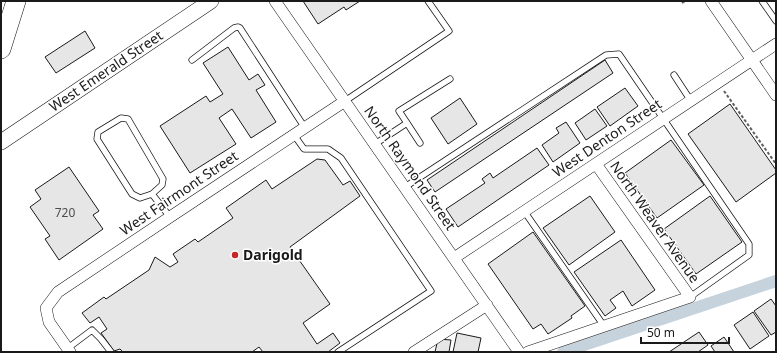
<svg xmlns="http://www.w3.org/2000/svg" width="777" height="353" viewBox="0 0 777 353" font-family="'Noto Sans',sans-serif">
<rect width="100%" height="100%" fill="#fff"/>
<g fill="none" stroke-linecap="round" stroke-linejoin="round">
<!-- canal -->
<path stroke="#c6d2dc" stroke-width="12" d="M 563,352 L 776,281"/>
</g>
<!-- building -->
<path fill="#e6e6e6" stroke="#1a1a1a" d="M 303,1 L 360,1 L 346,10 L 344,7 L 318,24 Z
M 85,31 L 95,48 L 56,73 L 45,57 Z
M 228,47 L 249,80 L 258,74 L 265,85 L 256,90 L 276,122 L 251,138 L 232,109 L 219,118 L 236,144 L 190,173 L 160,126 L 206,96 L 210,102 L 223,94 L 203,63 Z
M 605,60 L 613,73 L 435,192 L 427,180 Z
M 625,88 L 638,106 L 610,126 L 597,107 Z
M 460,98 L 477,124 L 448,144 L 431,118 Z
M 730,104 L 776,170 L 776,173 L 736,202 L 688,134 Z
M 595,109 L 607,126 L 586,140 L 575,123 Z
M 566,122 L 580,143 L 553,162 L 542,145 L 559,133 L 556,128 Z
M 671,140 L 704,185 L 657,218 L 625,173 Z
M 537,148 L 549,165 L 458,227 L 446,209 L 485,183 L 482,179 L 490,173 L 493,178 Z
M 317,159 L 325,160 L 343,185 L 350,181 L 360,196 L 290,247 L 330,304 L 303,323 L 317,344 L 333,333 L 340,343 L 328,352 L 263,352 L 259,347 L 252,352 L 123,352 L 120,349 L 114,351 L 101,333 L 107,329 L 99,317 L 90,323 L 82,313 L 104,297 L 106,299 L 149,270 L 155,257 L 170,267 L 178,262 L 173,254 L 195,239 L 198,242 L 233,218 L 226,208 L 266,180 L 272,189 Z
M 69,167 L 99,211 L 93,215 L 103,229 L 59,260 L 45,239 L 50,236 L 30,207 L 41,199 L 35,190 Z
M 590,196 L 615,232 L 569,265 L 543,228 Z
M 710,196 L 742,242 L 696,274 L 664,229 Z
M 533,232 L 585,306 L 571,316 L 572,318 L 548,334 L 541,324 L 533,329 L 488,264 Z
M 621,240 L 655,290 L 632,306 L 623,291 L 610,300 L 616,308 L 605,316 L 574,272 Z
M 771,299 L 776,306 L 776,332 L 771,335 L 754,311 Z
M 753,312 L 769,336 L 750,349 L 734,325 Z
M 699,332 L 708,345 L 698,352 L 669,352 Z
M 457,333 L 481,338 L 478,352 L 453,352 Z
M 724,337 L 734,352 L 715,352 L 711,346 Z
M 438,339 L 451,340 L 449,352 L 435,352 Z"/>
<g fill="none" stroke-linecap="round" stroke-linejoin="round">
<!-- service casing -->
<g stroke="#1a1a1a" stroke-width="7">
<path id="service" d="M 762,1 L 776,21
M 192,60 L 234,28 L 238,27 L 240,28 L 305,128
M 674,75 L 691,101
M 345,101 L 449,31 L 428,1
M 407,123 L 420,143
M 294,135 L 304,149 L 328,149 L 341,158 L 431,291 L 338,352
M 375,144 L 407,123 L 399,111 L 450,79
M 405,187 L 606,55 L 619,54 L 749,244 L 749,255 L 690,297
M 152,194 L 162,185 L 163,179 L 128,119 L 121,118 L 98,132 L 97,139 L 132,194 L 140,198 L 152,194 L 170,217
M 524,211 L 604,326
M 68,348 L 92,330 L 101,339 L 111,352"/>
</g>
<!-- minor casing -->
<g stroke="#1a1a1a" stroke-width="12">
<path id="minor" d="M 275,1 L 519,352
M 711,1 L 776,95
M 454,258 L 776,44
M 70,352 L 49,322 L 46,308 L 58,292 L 170,217 L 345,101
M 414,352 L 487,305
M 528,352 L 690,297 L 596,164"/>
</g>
<!-- secondary casing -->
<g stroke="#1a1a1a" stroke-width="16">
<path id="secondary" d="M 1,142 L 211,1"/>
</g>
<!-- motorway casing -->
<g stroke="#1a1a1a" stroke-width="20">
<path id="motorway" d="M 1,49 L 16,1"/>
</g>
<!-- path -->
<path stroke="#5f5f5f" stroke-width="2" stroke-dasharray="3 2" stroke-linecap="butt" d="M 682,3 L 685,1
M 724,91 L 776,164"/>
<!-- service -->
<use href="#service" stroke="#fff" stroke-width="5.5"/>
<!-- minor -->
<use href="#minor" stroke="#fff" stroke-width="11"/>
<!-- secondary -->
<use href="#secondary" stroke="#fff" stroke-width="15"/>
<!-- motorway -->
<use href="#motorway" stroke="#fff" stroke-width="19"/>
</g>
<!-- markers -->
<circle fill="#c62828" stroke="#fff" stroke-width="1.5" cx="235" cy="255" r="4"/>
<g text-anchor="middle" stroke-width="3" stroke-linejoin="round" paint-order="stroke">
<!-- number labels -->
<g font-size="12" fill="#4d4d4d">
<text x="65" y="217">720</text>
</g>
<!-- street labels -->
<g font-size="14" fill="#1a1a1a" stroke="#fff">
<text transform="translate(106 71) rotate(-34)" y="5">West Emerald Street</text>
<text transform="translate(607 138) rotate(-34)" y="5">West Denton Street</text>
<text transform="translate(410 168) rotate(55)" y="5">North Raymond Street</text>
<text transform="translate(179 193) rotate(-34)" y="5">West Fairmont Street</text>
<text transform="translate(655 222) rotate(55)" y="5">North Weaver Avenue</text>
</g>
<!-- poi labels -->
<g font-size="14" font-weight="bold" fill="#1a1a1a" stroke="#fff" text-anchor="start">
<text x="243" y="260">Darigold</text>
</g>
</g>
<!-- border -->
<rect width="777" height="353" fill="none" stroke="#1a1a1a" stroke-width="4"/>
<!-- scale -->
<path d="M641 337v6h88v-6" fill="none" stroke="#1a1a1a" stroke-width="2"/>
<text x="647" y="337" font-size="12" fill="#1a1a1a" stroke="#ffffff" stroke-width="3" paint-order="stroke">50 m</text>
</svg>
